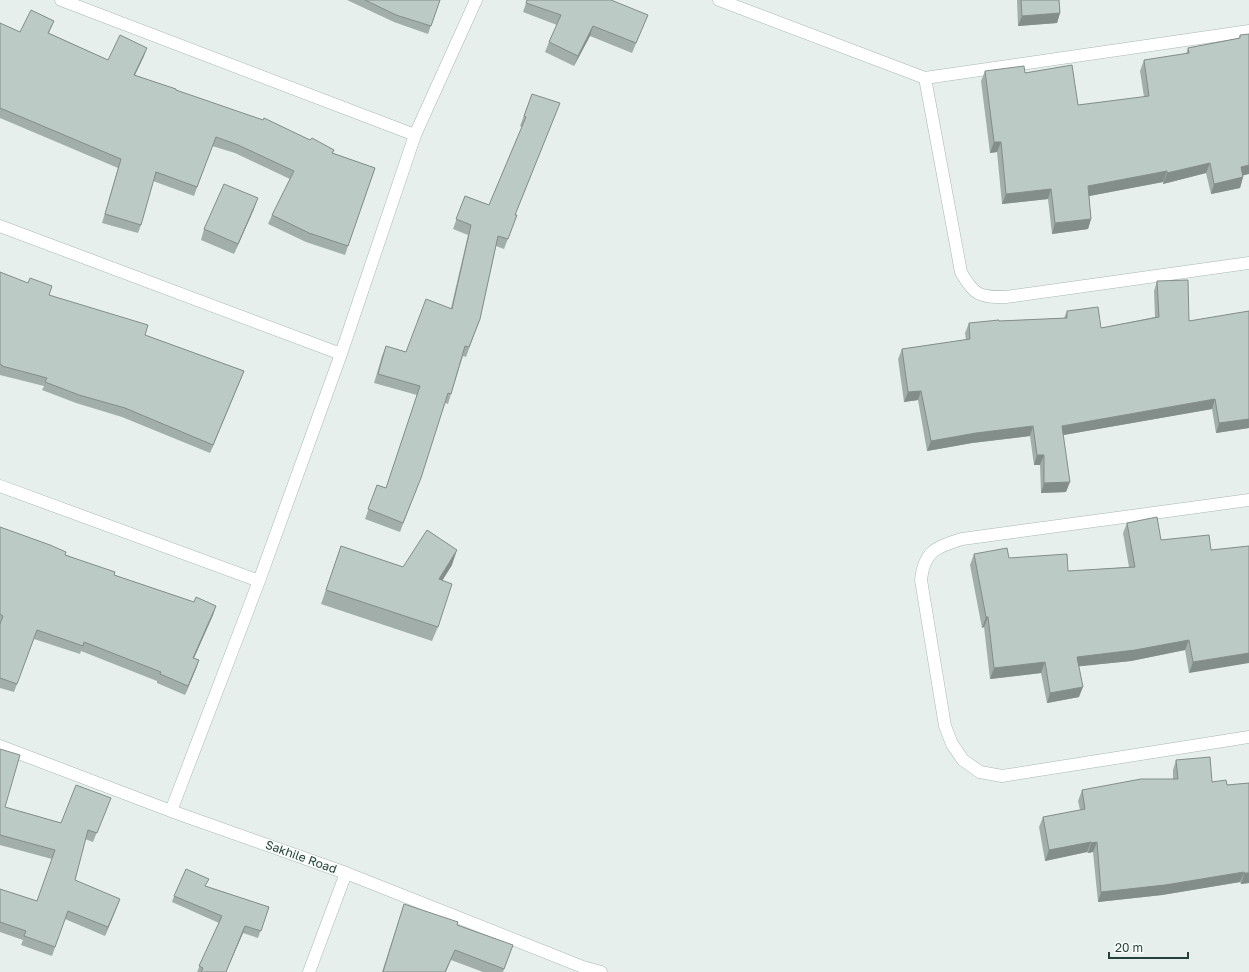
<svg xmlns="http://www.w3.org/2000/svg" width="1249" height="972" viewBox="0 0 1249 972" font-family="'Golos Text',sans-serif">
<rect width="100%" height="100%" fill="#e6efeb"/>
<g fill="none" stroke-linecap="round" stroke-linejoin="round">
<!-- minor casing -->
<g stroke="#a8b8b2" stroke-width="13">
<path id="minor" d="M 61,0 L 415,135
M 719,0 L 925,78 L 1249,31
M 925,78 L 961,272 C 974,296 980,297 1006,297 L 1249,263
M 0,226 L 341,354
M 0,486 L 259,581
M 1249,500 L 962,539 C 936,547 924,551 921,580 L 945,726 L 952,744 L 963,760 L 980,772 L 1002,776 L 1249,737
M 0,746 L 171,811 L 346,873 L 583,967 L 601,972
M 171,811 L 259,581 L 341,354 L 415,135 L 476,0
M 309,972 L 346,873"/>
</g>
<!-- minor -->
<use href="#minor" stroke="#fff" stroke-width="12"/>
</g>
<!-- wall -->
<path fill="#a1aea9" d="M 347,0 L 440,0 L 428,34 L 394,22 Z
M 527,0 L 648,15 L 632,53 L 590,36 L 574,66 L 545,52 L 549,42 L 557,25 L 523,12 Z
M 1017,0 L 1059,0 L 1060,13 L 1057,23 L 1018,26 Z
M 54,21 L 49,33 L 108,60 L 144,56 L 135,75 L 310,140 L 334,150 L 333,153 L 375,168 L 345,255 L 306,242 L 268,224 L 272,215 L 290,179 L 235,153 L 212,146 L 194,196 L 153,181 L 141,225 L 138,233 L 102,223 L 118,168 L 0,118 L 0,23 L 20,32 Z
M 1240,35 L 1243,177 L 1240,188 L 1211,194 L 1206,173 L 1163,184 L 1163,182 L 1089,196 L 1091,219 L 1088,229 L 1052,234 L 1048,199 L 1002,204 L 997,152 L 990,153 L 981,81 L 985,71 L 1025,73 L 1078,105 L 1144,97 L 1140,71 L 1144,60 L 1186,54 L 1188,48 L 1239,38 Z
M 532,94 L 556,113 L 515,215 L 517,215 L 504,249 L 496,246 L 480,319 L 466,357 L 463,356 L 451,394 L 448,404 L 445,403 L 417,488 L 400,532 L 365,519 L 377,485 L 386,488 L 417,395 L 374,383 L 382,356 L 386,346 L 406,352 L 451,308 L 468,235 L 453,229 L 465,196 L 489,205 L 522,127 L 520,126 Z
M 254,209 L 234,254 L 201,240 L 204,229 Z
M 0,272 L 49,295 L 145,335 L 244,371 L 210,453 L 122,417 L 76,403 L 42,390 L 44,386 L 0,375 Z
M 1157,281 L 1189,321 L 1249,311 L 1249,428 L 1216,433 L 1212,409 L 1063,435 L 1066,492 L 1041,493 L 1040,465 L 1034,465 L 1030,436 L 972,443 L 927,451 L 918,400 L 904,402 L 898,359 L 902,349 L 966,340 L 965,333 L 969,323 L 999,321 L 1064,318 L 1067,311 L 1101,328 L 1155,317 L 1154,291 Z
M 1127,523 L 1161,540 L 1211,550 L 1249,546 L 1189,673 L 1185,650 L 1131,661 L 1079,666 L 1079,697 L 1047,703 L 1041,673 L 990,679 L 984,627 L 982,628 L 970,565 L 974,554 L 1009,558 L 1068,571 L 1129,567 L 1123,533 Z
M 0,527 L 114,575 L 194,602 L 216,606 L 213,615 L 194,658 L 199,660 L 185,695 L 157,683 L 157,681 L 81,651 L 80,654 L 34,639 L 14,692 L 0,688 Z
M 341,546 L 403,567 L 452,565 L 442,580 L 438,627 L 432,641 L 321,604 Z
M 0,749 L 5,807 L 61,823 L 107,807 L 93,842 L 85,839 L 75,880 L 117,907 L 105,936 L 65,919 L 52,956 L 21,945 L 23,940 L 0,932 L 0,889 L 37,901 L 52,859 L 0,845 Z
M 1176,760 L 1212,782 L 1227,785 L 1249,783 L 1249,883 L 1241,884 L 1240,882 L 1162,895 L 1098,902 L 1093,852 L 1088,853 L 1087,852 L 1045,861 L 1039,827 L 1043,817 L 1080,810 L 1078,801 L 1082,790 L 1173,779 L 1173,770 Z
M 206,886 L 269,907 L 258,938 L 243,933 L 226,972 L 197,972 L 219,923 L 172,902 L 174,896 Z
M 404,904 L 457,925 L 513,945 L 503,972 L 483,972 L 451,960 L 446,972 L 382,972 Z"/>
<!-- shaded-wall -->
<path fill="#838d89" d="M 1060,13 L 1057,23 L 1018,26 L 1022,16 Z
M 593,26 L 590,36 L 574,66 L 578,56 Z
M 147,48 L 144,56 L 131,83 L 134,75 Z
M 994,142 L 1001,142 L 997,152 L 990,153 Z
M 1210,163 L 1206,173 L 1163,184 L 1167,173 Z
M 1249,165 L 1249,174 L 1237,177 L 1241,167 Z
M 1167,171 L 1163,182 L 1084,197 L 1088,186 Z
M 1243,177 L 1240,188 L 1211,194 L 1214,184 Z
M 1051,189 L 1048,199 L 1002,204 L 1006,194 Z
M 258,198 L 254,209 L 234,254 L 238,244 Z
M 1091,219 L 1088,229 L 1052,234 L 1055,223 Z
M 244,371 L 241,379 L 210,453 L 213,445 Z
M 921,391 L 918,400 L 904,402 L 908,392 Z
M 1215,399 L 1212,409 L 1058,436 L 1062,426 Z
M 1249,419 L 1249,428 L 1216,433 L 1219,423 Z
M 1033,426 L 1030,436 L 972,443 L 927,451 L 931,441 L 976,433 Z
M 1037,455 L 1044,455 L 1040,465 L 1034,465 Z
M 1070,482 L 1066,492 L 1041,493 L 1044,483 Z
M 457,550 L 452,565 L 434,594 L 439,579 Z
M 216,606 L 213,615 L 190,667 L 193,658 Z
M 986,617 L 988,617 L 984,627 L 982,628 Z
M 1189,640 L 1185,650 L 1131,661 L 1073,667 L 1077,657 Z
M 1249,653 L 1249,663 L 1189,673 L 1193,662 Z
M 199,660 L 196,669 L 185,695 L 188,686 Z
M 1045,662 L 1041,673 L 990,679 L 994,668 Z
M 1083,687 L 1079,697 L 1047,703 L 1050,693 Z
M 1091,842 L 1087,852 L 1045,861 L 1049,850 Z
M 1097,842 L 1093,852 L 1088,853 L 1091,843 Z
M 1244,872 L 1240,882 L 1162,895 L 1098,902 L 1101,892 Z
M 1244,873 L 1249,873 L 1249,883 L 1241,884 Z
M 120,899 L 117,907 L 105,936 L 108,927 Z
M 245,926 L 243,933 L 226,972 Z"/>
<!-- building -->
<path fill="#bbcac4" stroke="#838d89" d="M 365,0 L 440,0 L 431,26 L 396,15 Z
M 527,0 L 611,0 L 648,15 L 636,43 L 593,26 L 578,56 L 549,42 L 561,15 L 526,3 Z
M 1021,0 L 1059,0 L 1060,13 L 1022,16 Z
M 31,10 L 54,21 L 48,33 L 108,60 L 120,35 L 147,48 L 134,75 L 176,89 L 176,90 L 263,120 L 264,118 L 310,140 L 312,138 L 334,150 L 332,153 L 375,168 L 348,246 L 309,233 L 272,215 L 294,171 L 238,145 L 216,137 L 197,187 L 156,172 L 141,225 L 105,214 L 121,159 L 0,108 L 0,23 L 20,32 Z
M 1249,34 L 1249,165 L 1241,167 L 1243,177 L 1214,184 L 1210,163 L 1167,173 L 1167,171 L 1088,186 L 1091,219 L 1055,223 L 1051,189 L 1006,194 L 1001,142 L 994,142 L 985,71 L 1024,66 L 1025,73 L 1072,65 L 1078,105 L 1149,96 L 1144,60 L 1189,53 L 1188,48 L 1240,38 L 1240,35 Z
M 532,94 L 560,103 L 515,215 L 517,215 L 508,239 L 498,236 L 480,319 L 469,347 L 465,346 L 451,394 L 448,393 L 421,478 L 403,523 L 368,509 L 377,485 L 386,488 L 420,386 L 378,374 L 386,346 L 406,352 L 426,299 L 452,309 L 471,225 L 456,219 L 465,196 L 489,205 L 526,117 L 524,116 Z
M 224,184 L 258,198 L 238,244 L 204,229 Z
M 0,272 L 28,283 L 30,278 L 52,286 L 49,295 L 148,325 L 145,335 L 244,371 L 213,445 L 125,408 L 79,395 L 45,382 L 47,378 L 2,366 L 2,365 L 0,364 Z
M 1188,280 L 1189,321 L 1249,311 L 1249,419 L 1219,423 L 1215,399 L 1062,426 L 1070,482 L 1044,483 L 1044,455 L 1037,455 L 1033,426 L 976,433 L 931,441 L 921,391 L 908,392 L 902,349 L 970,339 L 969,323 L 999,320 L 999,321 L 1067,318 L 1067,311 L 1098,307 L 1101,328 L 1159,317 L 1157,281 Z
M 1157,517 L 1161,540 L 1209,535 L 1211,550 L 1249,546 L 1249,653 L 1193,662 L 1189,640 L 1135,650 L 1077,657 L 1083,687 L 1050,693 L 1045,662 L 994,668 L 988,617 L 986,617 L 974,554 L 1007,548 L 1009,558 L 1067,554 L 1068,571 L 1135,567 L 1127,523 Z
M 0,527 L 50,545 L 66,552 L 65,555 L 115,572 L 114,575 L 194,602 L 196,597 L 216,606 L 193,658 L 199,660 L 188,686 L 160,674 L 161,672 L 84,642 L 83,646 L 37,630 L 17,684 L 0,678 L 0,624 L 3,616 L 0,614 Z
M 427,530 L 457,550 L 439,579 L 452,584 L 438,627 L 326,590 L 341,546 L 403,567 Z
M 0,749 L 20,755 L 5,807 L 61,823 L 76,785 L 111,798 L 97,833 L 88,830 L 75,880 L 120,899 L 108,927 L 68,911 L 55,947 L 24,936 L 26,931 L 0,922 L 0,889 L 37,901 L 55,850 L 0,835 Z
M 1210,757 L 1212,782 L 1226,780 L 1227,785 L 1249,783 L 1249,873 L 1244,873 L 1244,872 L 1165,885 L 1101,892 L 1097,842 L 1091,843 L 1091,842 L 1049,850 L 1043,817 L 1085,809 L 1082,790 L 1141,779 L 1178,779 L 1176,760 Z
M 186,869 L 209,879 L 205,886 L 269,907 L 261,931 L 245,926 L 226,972 L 201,972 L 203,968 L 199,966 L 222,916 L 174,896 Z
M 404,904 L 458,922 L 457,925 L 513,945 L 504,969 L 455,950 L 445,972 L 383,972 Z"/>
<g text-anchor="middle" stroke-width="3" stroke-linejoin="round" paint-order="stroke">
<!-- street labels -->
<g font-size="12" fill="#24423a" stroke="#f7fbf9">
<text transform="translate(301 857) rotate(20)" y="4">Sakhile Road</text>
</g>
</g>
<!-- scale -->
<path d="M1109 952v6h79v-6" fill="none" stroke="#24423a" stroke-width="2"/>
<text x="1115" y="952" font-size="12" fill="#24423a" stroke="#f7fbf9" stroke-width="3" paint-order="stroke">20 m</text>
</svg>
